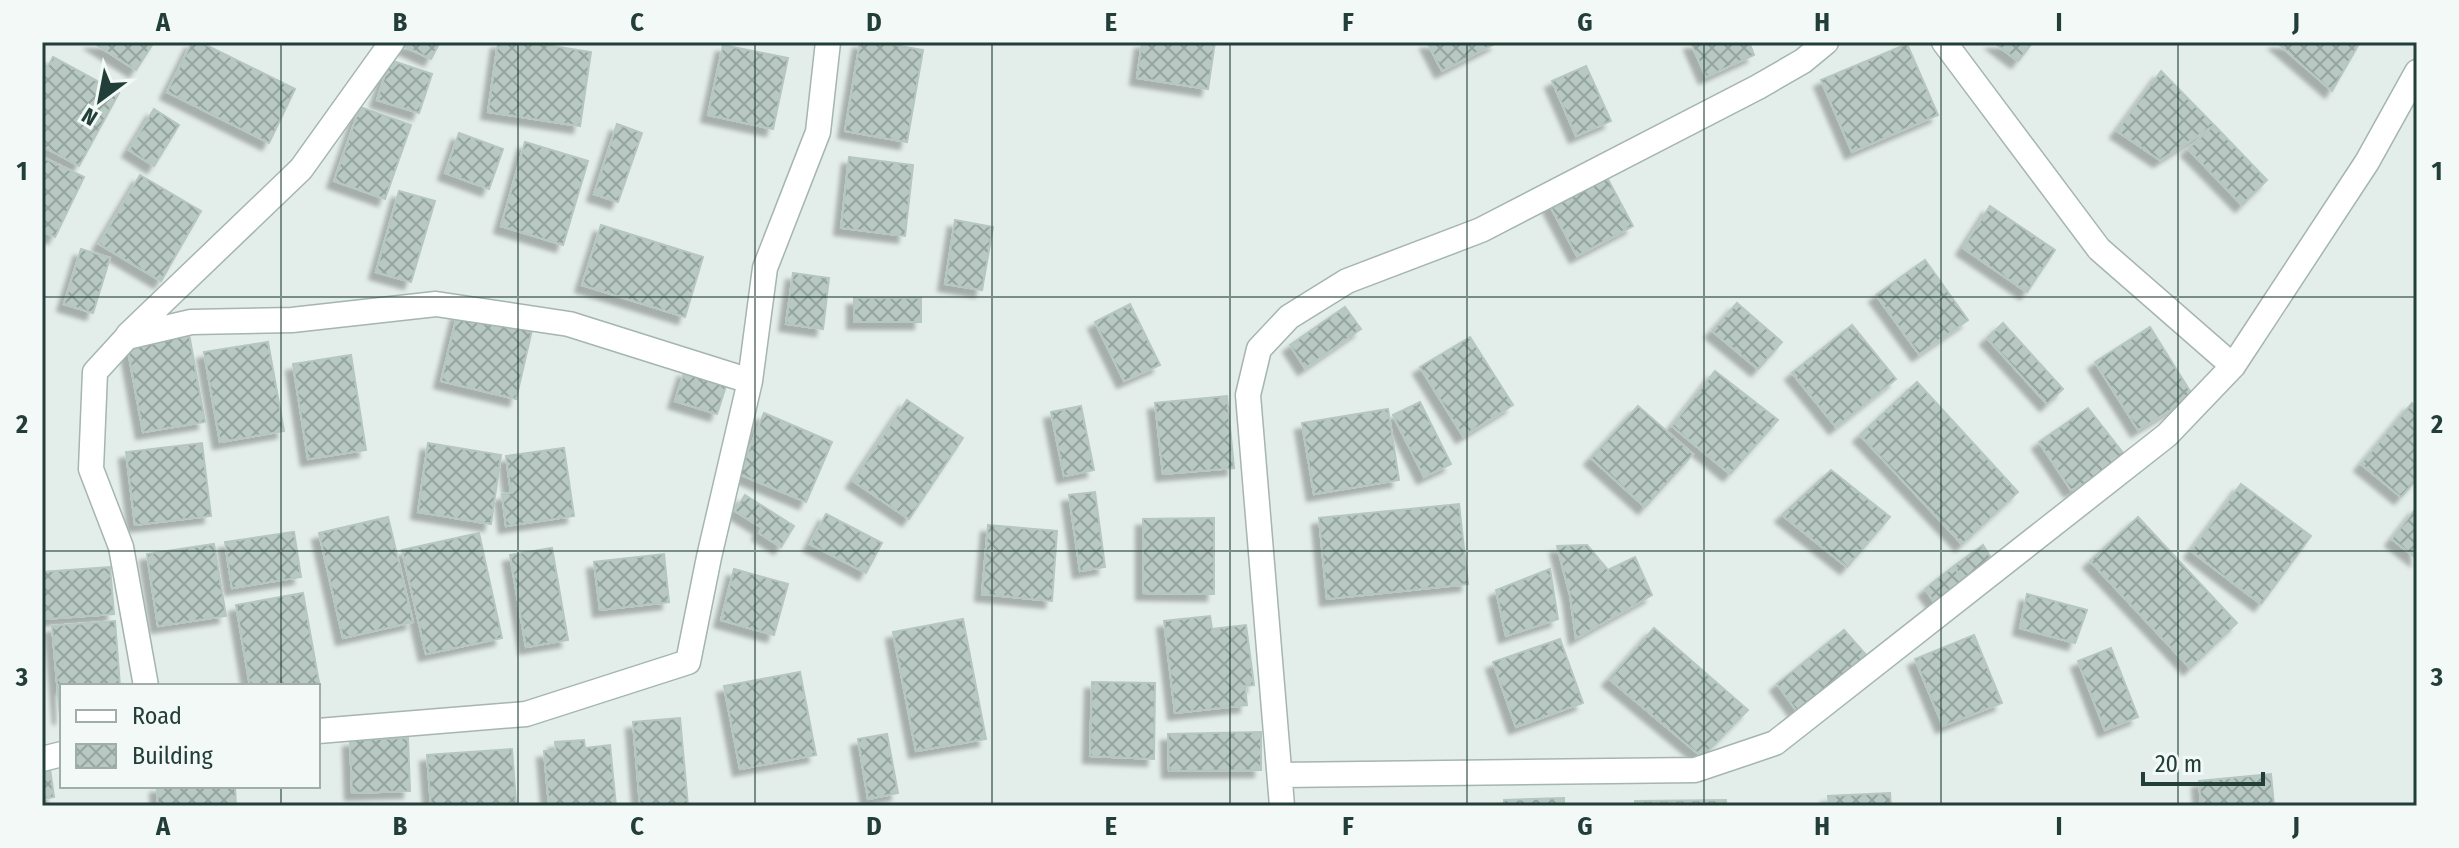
<svg xmlns="http://www.w3.org/2000/svg" width="2459" height="848" viewBox="0 0 2459 848" font-family="'Fira Sans Condensed',sans-serif">
<defs>
<pattern id="building-cross-hatch" width="8" height="8" patternUnits="userSpaceOnUse" patternTransform="scale(2)"><rect width="8" height="8" fill="#b8c8c2"/><path d="M0 0l8 8M0 8l8-8" fill="none" stroke="#95a49f"/></pattern>
<filter id="shadow"><feDropShadow dx="-7" dy="7" stdDeviation="2" flood-color="#0004"/></filter>
</defs>
<rect width="100%" height="100%" fill="#e3ede9"/>
<!-- building -->
<path fill="url(#building-cross-hatch)" stroke="#b5c7c0" stroke-width="2" filter="url(#shadow)" d="M 92,42 L 154,42 L 136,70 Z
M 192,42 L 200,42 L 295,89 L 269,143 L 167,92 Z
M 406,42 L 440,42 L 431,59 L 403,46 Z
M 498,42 L 527,42 L 591,52 L 580,126 L 488,112 Z
M 860,42 L 877,42 L 923,50 L 907,142 L 845,131 Z
M 1142,42 L 1215,42 L 1208,89 L 1137,78 Z
M 1427,42 L 1498,42 L 1442,71 Z
M 1693,42 L 1749,42 L 1754,55 L 1706,77 L 1691,43 Z
M 1993,42 L 2033,42 L 2018,61 Z
M 2276,42 L 2360,42 L 2332,91 Z
M 1907,44 L 1938,115 L 1852,152 L 1821,80 Z
M 723,45 L 788,58 L 773,129 L 708,115 Z
M 53,57 L 119,93 L 79,166 L 42,146 L 42,77 Z
M 390,60 L 432,74 L 419,113 L 377,100 Z
M 1586,66 L 1611,121 L 1576,136 L 1552,81 Z
M 2161,71 L 2214,125 L 2160,160 L 2117,131 Z
M 360,107 L 411,125 L 385,199 L 334,181 Z
M 154,109 L 179,125 L 154,166 L 129,150 Z
M 617,124 L 642,133 L 618,202 L 594,194 Z
M 2214,125 L 2267,180 L 2242,205 L 2188,149 Z
M 459,133 L 503,149 L 489,189 L 445,173 Z
M 525,142 L 588,161 L 563,245 L 501,226 Z
M 42,157 L 84,177 L 55,237 L 42,231 Z
M 849,157 L 913,165 L 905,236 L 841,228 Z
M 1604,172 L 1633,226 L 1577,256 L 1548,202 Z
M 140,175 L 201,211 L 161,281 L 99,244 Z
M 399,191 L 435,201 L 411,282 L 376,272 Z
M 1990,206 L 2055,250 L 2027,292 L 1963,248 Z
M 955,220 L 993,227 L 982,290 L 945,284 Z
M 601,225 L 703,257 L 685,317 L 582,285 Z
M 81,249 L 110,258 L 93,313 L 64,304 Z
M 1925,260 L 1968,320 L 1919,354 L 1876,295 Z
M 793,273 L 829,278 L 823,329 L 786,324 Z
M 854,298 L 921,298 L 921,322 L 854,322 Z
M 1737,303 L 1782,342 L 1758,369 L 1712,331 Z
M 1130,304 L 1160,365 L 1124,381 L 1095,322 Z
M 1345,307 L 1361,329 L 1305,368 L 1290,345 Z
M 458,312 L 532,330 L 516,399 L 441,381 Z
M 2003,323 L 2063,389 L 2047,404 L 1987,338 Z
M 1852,325 L 1896,379 L 1836,427 L 1792,373 Z
M 2150,327 L 2193,396 L 2138,430 L 2095,362 Z
M 189,334 L 205,422 L 143,432 L 127,345 Z
M 1470,337 L 1513,405 L 1463,436 L 1420,367 Z
M 268,342 L 284,431 L 220,442 L 204,352 Z
M 351,355 L 366,450 L 308,459 L 293,364 Z
M 685,370 L 727,383 L 717,414 L 675,401 Z
M 1715,371 L 1778,420 L 1730,474 L 1672,426 Z
M 1917,382 L 2018,492 L 1962,544 L 1860,435 Z
M 1227,396 L 1234,468 L 1163,474 L 1155,403 Z
M 907,400 L 963,438 L 909,519 L 853,481 Z
M 1420,402 L 1451,464 L 1424,477 L 1393,415 Z
M 2412,403 L 2417,407 L 2417,479 L 2401,497 L 2361,464 Z
M 1081,406 L 1094,470 L 1064,476 L 1051,412 Z
M 1638,406 L 1693,454 L 1645,507 L 1591,458 Z
M 2088,408 L 2131,463 L 2071,490 L 2039,442 Z
M 1388,409 L 1399,480 L 1314,494 L 1302,423 Z
M 764,413 L 832,442 L 806,502 L 739,474 Z
M 202,443 L 211,516 L 135,525 L 126,452 Z
M 428,443 L 501,455 L 491,524 L 418,512 Z
M 564,448 L 574,516 L 506,526 L 502,494 L 511,493 L 506,456 Z
M 1831,470 L 1890,517 L 1847,567 L 1782,515 Z
M 2241,484 L 2311,536 L 2261,604 L 2191,551 Z
M 1095,492 L 1105,567 L 1080,571 L 1069,495 Z
M 745,495 L 794,526 L 781,547 L 759,533 L 762,528 L 735,511 Z
M 1459,504 L 1468,584 L 1327,599 L 1319,518 Z
M 2417,507 L 2417,559 L 2392,539 Z
M 826,514 L 882,543 L 866,573 L 810,544 Z
M 388,517 L 413,622 L 343,638 L 319,533 Z
M 2138,517 L 2237,623 L 2190,668 L 2090,561 Z
M 1214,518 L 1214,594 L 1143,593 L 1143,519 Z
M 988,525 L 1057,531 L 1052,601 L 982,594 Z
M 294,532 L 301,577 L 232,588 L 225,542 Z
M 479,533 L 502,638 L 426,654 L 402,550 Z
M 214,544 L 226,616 L 158,626 L 147,554 Z
M 1587,545 L 1608,570 L 1635,557 L 1652,595 L 1576,638 L 1570,595 L 1557,546 Z
M 1983,545 L 1998,569 L 1962,580 L 1954,566 Z
M 552,548 L 568,640 L 526,647 L 510,555 Z
M 664,554 L 669,602 L 600,610 L 594,562 Z
M 1954,566 L 1969,591 L 1935,603 L 1925,589 Z
M 110,567 L 114,614 L 45,619 L 42,572 Z
M 734,569 L 788,584 L 774,635 L 721,620 Z
M 1550,569 L 1558,619 L 1506,636 L 1496,590 Z
M 303,593 L 320,688 L 250,686 L 236,605 Z
M 2027,594 L 2087,610 L 2075,643 L 2020,628 Z
M 1210,616 L 1212,629 L 1246,625 L 1254,685 L 1245,686 L 1247,705 L 1175,713 L 1164,621 Z
M 963,619 L 986,739 L 916,751 L 893,632 Z
M 115,621 L 120,686 L 62,686 L 62,717 L 60,717 L 52,626 Z
M 1654,628 L 1748,710 L 1702,757 L 1609,679 Z
M 1844,630 L 1875,665 L 1796,710 L 1777,684 Z
M 1974,635 L 2002,703 L 1943,726 L 1915,659 Z
M 1560,639 L 1583,703 L 1516,727 L 1493,662 Z
M 2111,648 L 2138,717 L 2105,730 L 2078,661 Z
M 800,672 L 816,755 L 740,769 L 724,686 Z
M 1092,682 L 1155,683 L 1154,759 L 1090,756 Z
M 680,718 L 688,806 L 640,806 L 633,722 Z
M 1261,732 L 1261,770 L 1169,771 L 1168,734 Z
M 887,734 L 898,793 L 868,799 L 858,739 Z
M 408,738 L 410,791 L 352,793 L 350,740 Z
M 584,740 L 585,748 L 610,745 L 616,806 L 549,806 L 544,751 L 556,751 L 555,742 Z
M 512,749 L 516,803 L 431,806 L 427,755 Z
M 50,769 L 54,797 L 42,799 L 42,771 Z
M 2271,774 L 2274,806 L 2201,806 L 2199,781 Z
M 157,786 L 235,786 L 236,806 L 158,806 Z
M 1890,793 L 1891,806 L 1829,806 L 1828,796 Z
M 1564,798 L 1564,806 L 1504,806 L 1504,800 Z
M 1726,800 L 1726,806 L 1635,806 L 1635,801 Z"/>
<g fill="none" stroke-linecap="round" stroke-linejoin="round">
<!-- minor casing -->
<g stroke="#a5b5b0" stroke-width="27">
<path id="minor" d="M 1944,42 L 2099,249 L 2233,366
M 128,335 L 301,169 L 392,42
M 146,686 L 121,547 L 91,469 L 95,372 L 127,337 L 191,322 L 292,320 L 436,304 L 569,324 L 750,381
M 318,731 L 526,714 L 688,662 L 709,557 L 750,381 L 765,268 L 818,132 L 828,42
M 42,759 L 62,754
M 1281,775 L 1695,770 L 1775,743 L 2167,435 L 2233,366 L 2367,162 L 2417,72
M 1282,806 L 1248,395 L 1259,349 L 1289,317 L 1347,281 L 1481,230 L 1758,87 L 1803,61 L 1826,42"/>
</g>
<!-- minor -->
<use href="#minor" stroke="#fff" stroke-width="24"/>
</g>
<!-- grid -->
<path fill="none" stroke="#223e38" stroke-width="2" stroke-opacity="0.55" d="M 281,42 L 281,686M 518,42 L 518,806M 755,42 L 755,806M 992,42 L 992,806M 1230,42 L 1230,806M 1467,42 L 1467,806M 1704,42 L 1704,806M 1941,42 L 1941,806M 2178,42 L 2178,806M 42,297 L 2417,297M 42,551 L 2417,551M 281,786 L 281,806"/>
<!-- border -->
<rect width="2459" height="848" fill="none" stroke="#f3f9f6" stroke-width="88"/>
<!-- legend -->
<rect x="60" y="684" width="260" height="104" fill="#f3f9f6" stroke="#9faeaa" stroke-width="2"/>
<rect x="76" y="710" width="40" height="12" fill="#ffffff" stroke="#9faeaa" stroke-width="2"/>
<text x="132" y="724" font-size="24" fill="#223e38">Road</text>
<rect x="76" y="744" width="40" height="24" fill="url(#building-cross-hatch)" stroke="#9faeaa" stroke-width="2"/>
<text x="132" y="764" font-size="24" fill="#223e38">Building</text>
<!-- north arrow -->
<g transform="translate(100 100) rotate(212)" stroke="#f3f9f6" stroke-width="6" paint-order="stroke">
<path d="M0-6L14 30L0 20L-14 30Z" fill="#223e38"/>
<text y="-12" font-size="22" font-weight="bold" text-anchor="middle" fill="#223e38">N</text>
</g>
<!-- scale -->
<path d="M2143 772v12h120v-12" fill="none" stroke="#223e38" stroke-width="4"/>
<text x="2155" y="772" font-size="24" fill="#223e38" stroke="#f3f9f6" stroke-width="6" paint-order="stroke">20 m</text>
<rect x="44" y="44" width="2371" height="760" fill="none" stroke="#223e38" stroke-width="3"/>
<g font-size="26" text-anchor="middle" font-weight="bold" fill="#223e38">
<text x="163" y="31">A</text>
<text x="400" y="31">B</text>
<text x="637" y="31">C</text>
<text x="874" y="31">D</text>
<text x="1111" y="31">E</text>
<text x="1348" y="31">F</text>
<text x="1585" y="31">G</text>
<text x="1822" y="31">H</text>
<text x="2059" y="31">I</text>
<text x="2296" y="31">J</text>
<text x="22" y="180">1</text>
<text x="2437" y="180">1</text>
<text x="22" y="433">2</text>
<text x="2437" y="433">2</text>
<text x="22" y="686">3</text>
<text x="2437" y="686">3</text>
<text x="163" y="835">A</text>
<text x="400" y="835">B</text>
<text x="637" y="835">C</text>
<text x="874" y="835">D</text>
<text x="1111" y="835">E</text>
<text x="1348" y="835">F</text>
<text x="1585" y="835">G</text>
<text x="1822" y="835">H</text>
<text x="2059" y="835">I</text>
<text x="2296" y="835">J</text>
</g>
</svg>
